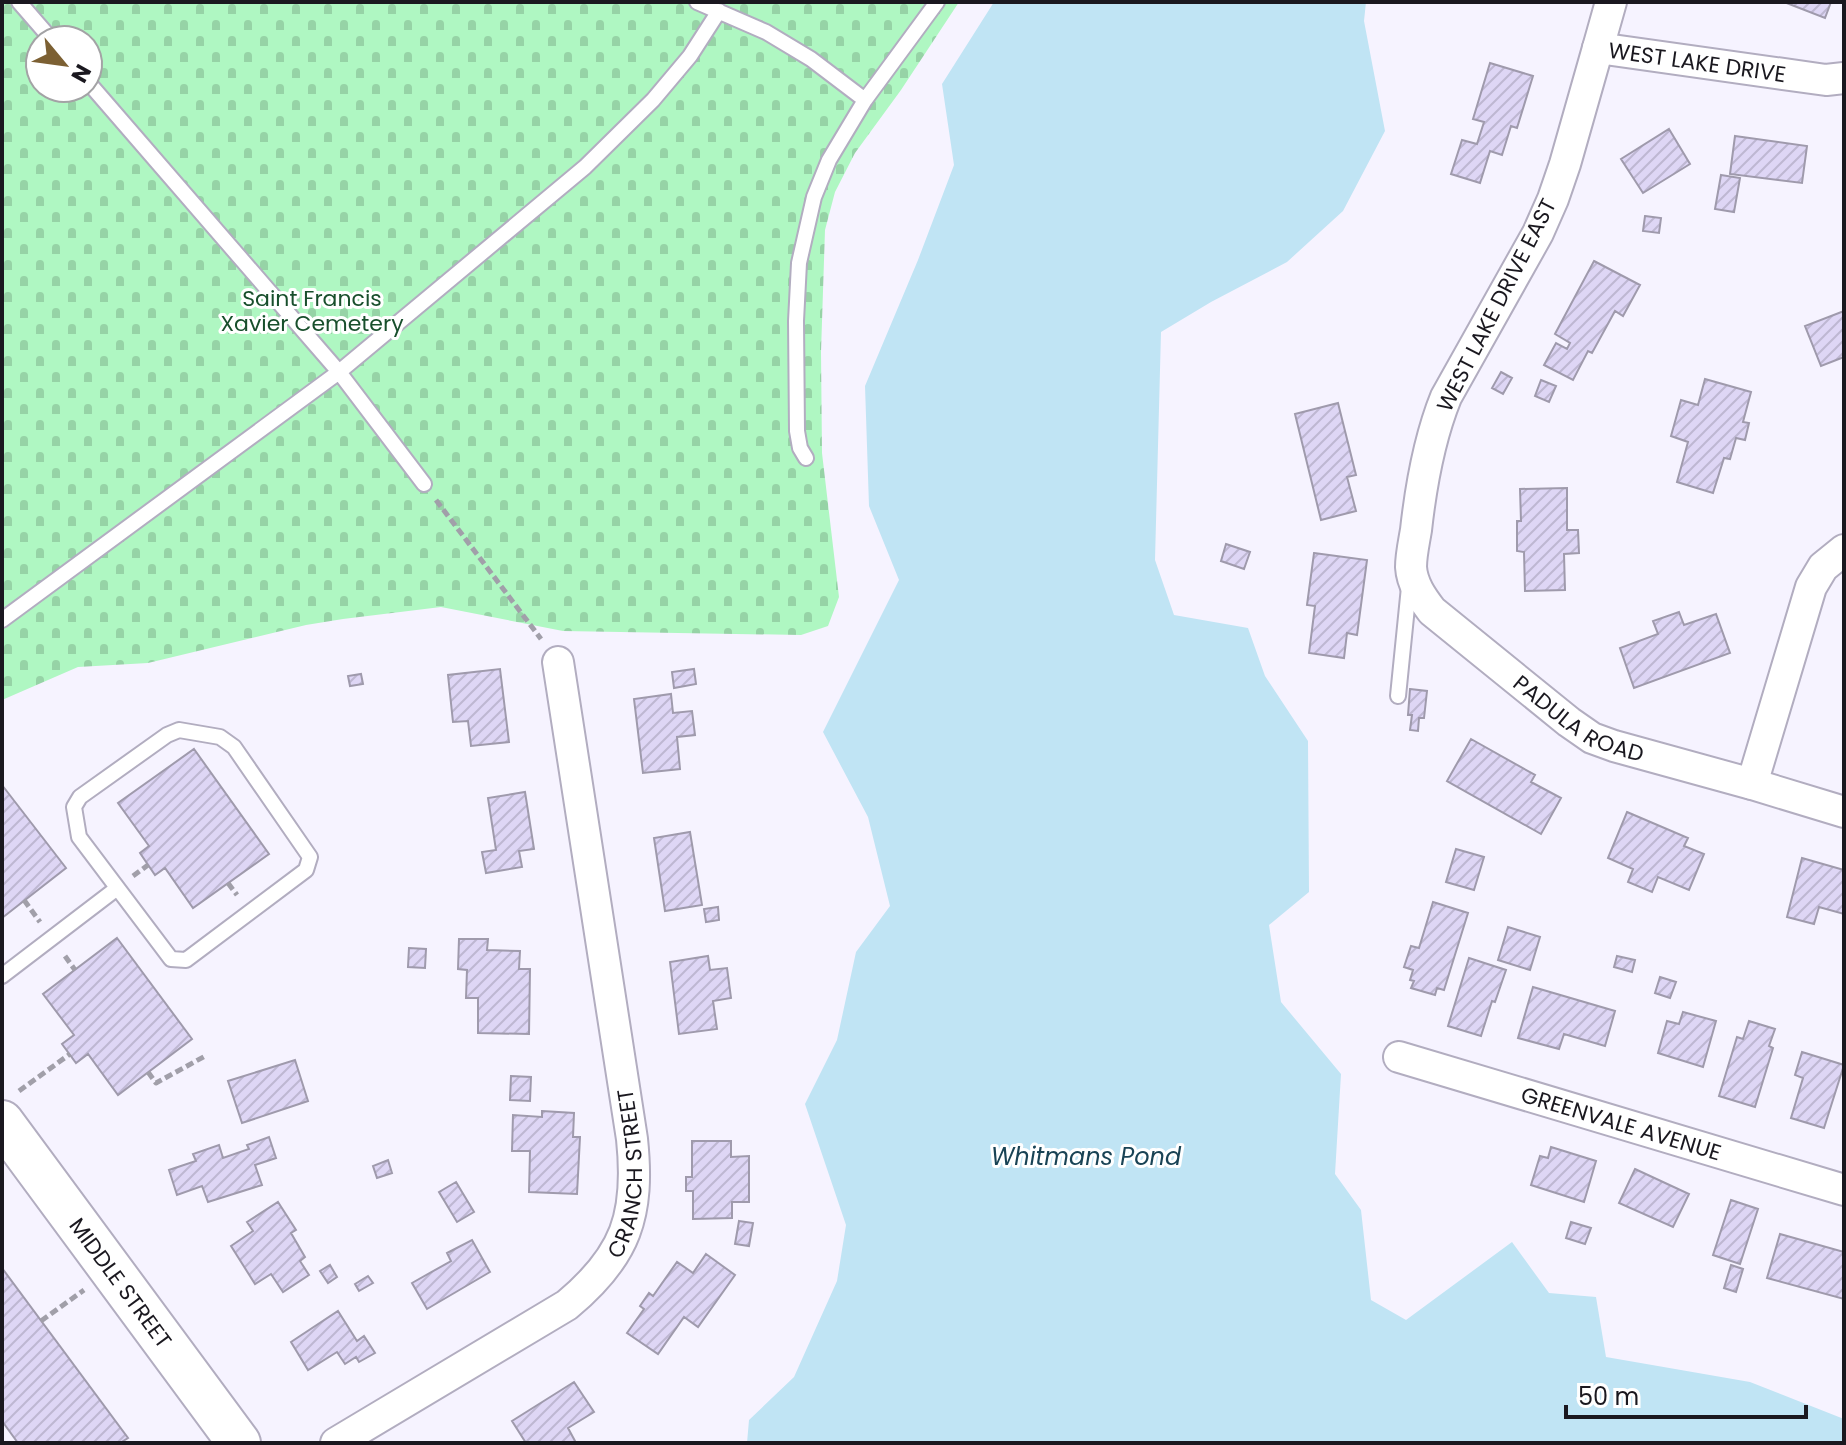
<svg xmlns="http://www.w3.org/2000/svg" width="1846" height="1445" viewBox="0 0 1846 1445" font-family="Poppins,sans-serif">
<defs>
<pattern id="cemetery-stones" width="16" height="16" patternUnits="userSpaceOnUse" patternTransform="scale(2)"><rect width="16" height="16" fill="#aff7c2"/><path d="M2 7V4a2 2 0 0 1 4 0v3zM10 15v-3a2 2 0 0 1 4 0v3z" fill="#96d3a6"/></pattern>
<pattern id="building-hatch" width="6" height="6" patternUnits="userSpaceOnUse" patternTransform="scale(2)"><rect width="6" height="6" fill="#ded6f5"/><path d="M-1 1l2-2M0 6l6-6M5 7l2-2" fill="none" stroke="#beb7d2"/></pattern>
</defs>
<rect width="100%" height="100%" fill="#f6f3ff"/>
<!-- cemetery -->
<path fill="url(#cemetery-stones)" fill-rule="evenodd" d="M 2,2 L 959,2 L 901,90 L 855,153 L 835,192 L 825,230 L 821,352 L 822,453 L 839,597 L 828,626 L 801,635 L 563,631 L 441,607 L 343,619 L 306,625 L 148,663 L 78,667 L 2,700 ZM 40,40 L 88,40 L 88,88 L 40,88 Z"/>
<!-- water -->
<path fill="#c0e4f4" d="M 994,2 L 1366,2 L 1364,21 L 1385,131 L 1343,211 L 1287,262 L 1211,302 L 1161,332 L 1155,560 L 1174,615 L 1248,628 L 1265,676 L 1308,741 L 1309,892 L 1269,925 L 1281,1002 L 1341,1074 L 1335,1174 L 1361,1210 L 1371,1300 L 1406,1320 L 1512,1242 L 1549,1293 L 1596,1297 L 1606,1357 L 1750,1382 L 1844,1419 L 1844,1443 L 747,1443 L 749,1420 L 794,1377 L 837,1281 L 846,1225 L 805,1104 L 837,1040 L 856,952 L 890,906 L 868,817 L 823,732 L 899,580 L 869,506 L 865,386 L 918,260 L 954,165 L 942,84 Z"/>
<!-- building -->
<path fill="url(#building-hatch)" stroke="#9f9aac" stroke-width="2" d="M 1784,2 L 1831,2 L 1825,18 Z
M 1490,63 L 1533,76 L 1517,128 L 1511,126 L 1502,155 L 1490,151 L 1480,183 L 1451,174 L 1462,140 L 1477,144 L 1484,122 L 1473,119 Z
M 1669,129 L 1690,164 L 1643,193 L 1621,159 Z
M 1735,136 L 1807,146 L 1802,183 L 1730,174 Z
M 1721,175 L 1740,178 L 1734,212 L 1715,209 Z
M 1645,216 L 1661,218 L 1659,233 L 1643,231 Z
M 1594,261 L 1640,285 L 1623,316 L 1615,311 L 1592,353 L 1588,351 L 1573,380 L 1544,365 L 1556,343 L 1567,349 L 1570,343 L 1555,334 Z
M 1844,311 L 1844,357 L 1821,366 L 1805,326 Z
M 1501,372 L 1512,378 L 1503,394 L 1492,388 Z
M 1705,379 L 1751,392 L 1743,422 L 1749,423 L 1745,440 L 1736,438 L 1730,459 L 1724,458 L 1713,493 L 1677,482 L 1688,442 L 1671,436 L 1681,400 L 1698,405 Z
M 1541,380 L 1556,386 L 1549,402 L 1535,396 Z
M 1338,403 L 1356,475 L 1347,477 L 1356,511 L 1321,520 L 1295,414 Z
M 1567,488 L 1567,530 L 1578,530 L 1579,553 L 1564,554 L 1565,590 L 1525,591 L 1524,552 L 1517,551 L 1517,521 L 1521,521 L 1520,489 Z
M 1226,544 L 1250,552 L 1244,569 L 1221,561 Z
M 1314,553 L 1367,560 L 1357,635 L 1347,633 L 1344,658 L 1309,653 L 1315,606 L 1307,605 Z
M 1679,612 L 1684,625 L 1716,614 L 1730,653 L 1634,688 L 1620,648 L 1658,634 L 1653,621 Z
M 500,669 L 509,742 L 471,746 L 468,721 L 453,722 L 448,675 Z
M 694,669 L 696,684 L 674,688 L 672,672 Z
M 361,674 L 363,684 L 350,686 L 348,676 Z
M 1410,689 L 1427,691 L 1424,718 L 1419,718 L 1418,731 L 1410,730 L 1412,715 L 1408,715 Z
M 671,694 L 673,713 L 692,711 L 695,735 L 677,737 L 680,769 L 643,773 L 634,699 Z
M 1471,739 L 1535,775 L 1531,782 L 1561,798 L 1541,834 L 1447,781 Z
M 194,749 L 269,854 L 193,908 L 165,868 L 155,875 L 140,853 L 149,846 L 118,803 Z
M 2,785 L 66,868 L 2,918 Z
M 525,792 L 534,849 L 519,851 L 522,867 L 486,873 L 482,852 L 496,850 L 488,798 Z
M 1627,812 L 1688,838 L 1684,846 L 1704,854 L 1689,890 L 1658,877 L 1652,892 L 1628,882 L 1633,869 L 1608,858 Z
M 690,832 L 702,905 L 665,911 L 654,838 Z
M 1456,849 L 1484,857 L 1474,890 L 1446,882 Z
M 1802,858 L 1844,870 L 1844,914 L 1819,907 L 1814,924 L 1787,917 Z
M 1433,902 L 1468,913 L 1444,990 L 1437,988 L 1435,995 L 1411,988 L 1414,981 L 1410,980 L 1413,970 L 1404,967 L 1411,946 L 1419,948 Z
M 718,907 L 719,920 L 706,922 L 704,909 Z
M 1508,927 L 1540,937 L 1530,970 L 1498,960 Z
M 117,938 L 192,1039 L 118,1095 L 88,1054 L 76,1063 L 62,1044 L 74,1035 L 43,994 Z
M 459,939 L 488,939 L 487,950 L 520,951 L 519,969 L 530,969 L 529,1034 L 478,1033 L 478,998 L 466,998 L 467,970 L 458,969 Z
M 409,948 L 426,949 L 425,968 L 408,967 Z
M 708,956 L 710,970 L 727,968 L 731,998 L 713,1001 L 717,1029 L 679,1034 L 670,962 Z
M 1617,956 L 1635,960 L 1632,972 L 1614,967 Z
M 1469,958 L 1506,970 L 1495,1002 L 1492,1001 L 1481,1036 L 1448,1026 Z
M 1660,977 L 1676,982 L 1670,998 L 1655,993 Z
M 1533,987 L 1615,1011 L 1605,1046 L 1564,1034 L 1559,1049 L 1518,1038 Z
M 1683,1012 L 1716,1021 L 1703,1067 L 1658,1053 L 1667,1021 L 1679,1024 Z
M 1749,1021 L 1775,1029 L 1769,1046 L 1773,1048 L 1755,1107 L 1719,1096 L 1737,1037 L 1743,1039 Z
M 1802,1052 L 1844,1065 L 1824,1128 L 1791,1118 L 1803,1078 L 1795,1075 Z
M 295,1060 L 308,1101 L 242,1123 L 228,1081 Z
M 511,1076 L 531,1077 L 530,1101 L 510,1100 Z
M 542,1111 L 574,1113 L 573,1137 L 580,1137 L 577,1194 L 529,1192 L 530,1151 L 512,1151 L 513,1115 L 542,1117 Z
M 269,1137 L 276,1158 L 255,1165 L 262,1185 L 208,1202 L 202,1186 L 177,1195 L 169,1170 L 196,1161 L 193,1154 L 219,1145 L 223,1158 L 249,1149 L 247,1145 Z
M 692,1141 L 731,1141 L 731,1157 L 749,1156 L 749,1202 L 732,1202 L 732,1218 L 693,1219 L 693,1191 L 686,1191 L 686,1177 L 692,1177 Z
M 1551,1147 L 1596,1161 L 1584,1202 L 1531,1185 L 1540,1156 L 1548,1158 Z
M 388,1160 L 392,1173 L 377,1178 L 373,1166 Z
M 1635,1169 L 1689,1194 L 1673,1227 L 1619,1203 Z
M 456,1182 L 474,1212 L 457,1222 L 439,1192 Z
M 1731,1200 L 1758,1209 L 1740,1264 L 1713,1255 Z
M 278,1202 L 296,1230 L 291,1233 L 305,1257 L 300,1261 L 309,1275 L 283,1292 L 271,1274 L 255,1284 L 231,1246 L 253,1231 L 247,1222 Z
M 739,1221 L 753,1223 L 749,1246 L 735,1244 Z
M 1571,1222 L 1591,1228 L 1585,1244 L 1566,1238 Z
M 1780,1234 L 1844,1252 L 1844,1299 L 1767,1278 Z
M 472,1240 L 490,1272 L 427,1309 L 412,1283 L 451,1261 L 447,1253 Z
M 706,1254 L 735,1275 L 698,1327 L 684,1317 L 658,1354 L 627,1333 L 644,1309 L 640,1306 L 649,1293 L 653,1296 L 677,1262 L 693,1273 Z
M 330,1265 L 337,1277 L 328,1283 L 320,1271 Z
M 1731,1265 L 1743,1269 L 1736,1292 L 1724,1288 Z
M 2,1268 L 128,1438 L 120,1443 L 18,1443 L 2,1421 Z
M 368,1276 L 373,1283 L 359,1291 L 355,1284 Z
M 338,1311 L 357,1341 L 364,1336 L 375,1353 L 359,1362 L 356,1357 L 345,1364 L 337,1352 L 308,1370 L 291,1342 Z
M 574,1382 L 594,1412 L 568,1428 L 575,1441 L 572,1443 L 526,1443 L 512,1421 Z"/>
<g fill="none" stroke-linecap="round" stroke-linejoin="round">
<!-- service casing -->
<g stroke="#b2adc0" stroke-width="18">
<path id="service" d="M 19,2 L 52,40
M 697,2 L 766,32 L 811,59 L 865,100 L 937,2
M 88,82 L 339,372 L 585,167 L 653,100 L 690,56 L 719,11
M 806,458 L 800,448 L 797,431 L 796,321 L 799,263 L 814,197 L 829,160 L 865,100
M 2,620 L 339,372 L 424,484
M 1398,696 L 1409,587
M 179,730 L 220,737 L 234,747 L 310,857 L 306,870 L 186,960 L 171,959 L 79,837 L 74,807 L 80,797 L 167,735 Z
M 2,976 L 116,889"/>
</g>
<!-- minor casing -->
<g stroke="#b2adc0" stroke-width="34">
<g id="minor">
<path id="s1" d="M 1611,2 L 1598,48 L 1826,80 L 1844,78"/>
<path id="s2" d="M 1598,48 L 1565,164 L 1553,199 L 1538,233 L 1446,397 C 1429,439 1421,485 1416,530 C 1414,542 1411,555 1411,567 C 1412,584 1422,598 1432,611 L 1569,722 L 1592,738 L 1614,746 L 1752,784 L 1844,812"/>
<path d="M 1752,784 L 1811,587 L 1823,567 L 1844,550"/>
<path id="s3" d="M 1399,1057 L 1844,1190"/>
<path id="s4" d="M 336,1443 L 567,1305 C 626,1256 640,1215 632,1139 L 558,662"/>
</g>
</g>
<!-- secondary casing -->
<g stroke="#b2adc0" stroke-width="46">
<g id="secondary">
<path id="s5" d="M 2,1122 L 239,1443"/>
</g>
</g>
<!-- path -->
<path stroke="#a19fa9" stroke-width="5" stroke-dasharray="8 4" stroke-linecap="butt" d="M 436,500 L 541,639
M 133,876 L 148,865
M 228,883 L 237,895
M 24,900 L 40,922
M 65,956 L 75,970
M 148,1072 L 156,1083 L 207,1055
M 19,1091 L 70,1054
M 41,1321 L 84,1290"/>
<!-- service -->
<use href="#service" stroke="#fff" stroke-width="14"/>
<!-- minor -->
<use href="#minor" stroke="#fff" stroke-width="30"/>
<!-- secondary -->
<use href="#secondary" stroke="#fff" stroke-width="42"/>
</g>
<g text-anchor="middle" stroke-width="6" stroke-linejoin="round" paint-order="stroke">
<!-- street labels -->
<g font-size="22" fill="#1a181f" stroke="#fff">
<text dy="8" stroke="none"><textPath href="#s1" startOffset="148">WEST LAKE DRIVE</textPath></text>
<text transform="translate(1496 305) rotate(-63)" y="8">WEST LAKE DRIVE EAST</text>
<text dy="8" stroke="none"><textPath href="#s2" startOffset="790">PADULA ROAD</textPath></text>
<text dy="8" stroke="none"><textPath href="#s3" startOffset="232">GREENVALE AVENUE</textPath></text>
<text dy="8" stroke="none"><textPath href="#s4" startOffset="422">CRANCH STREET</textPath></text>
<text dy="8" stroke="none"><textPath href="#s5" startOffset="200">MIDDLE STREET</textPath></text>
</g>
<!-- park labels -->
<g font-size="22" fill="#184f2c" stroke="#fff">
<text x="312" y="306">Saint Francis<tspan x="312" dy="25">Xavier Cemetery</tspan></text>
</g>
<!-- water labels -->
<g font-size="24" font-style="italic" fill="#194355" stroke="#fff">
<text x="1086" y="1165">Whitmans Pond</text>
</g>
</g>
<!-- border -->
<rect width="1846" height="1445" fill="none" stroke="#1a181f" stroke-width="8"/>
<!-- north arrow -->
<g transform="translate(64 64) rotate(119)"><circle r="38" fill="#ffffff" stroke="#a3a3a5" stroke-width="2"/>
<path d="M0-6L14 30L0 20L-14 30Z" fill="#7c6033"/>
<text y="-12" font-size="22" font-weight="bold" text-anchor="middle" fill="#1a181f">N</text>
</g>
<!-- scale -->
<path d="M1566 1405v12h240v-12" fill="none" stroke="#1a181f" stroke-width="4"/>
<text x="1578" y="1405" font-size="24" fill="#1a181f" stroke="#ffffff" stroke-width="6" paint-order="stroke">50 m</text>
</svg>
